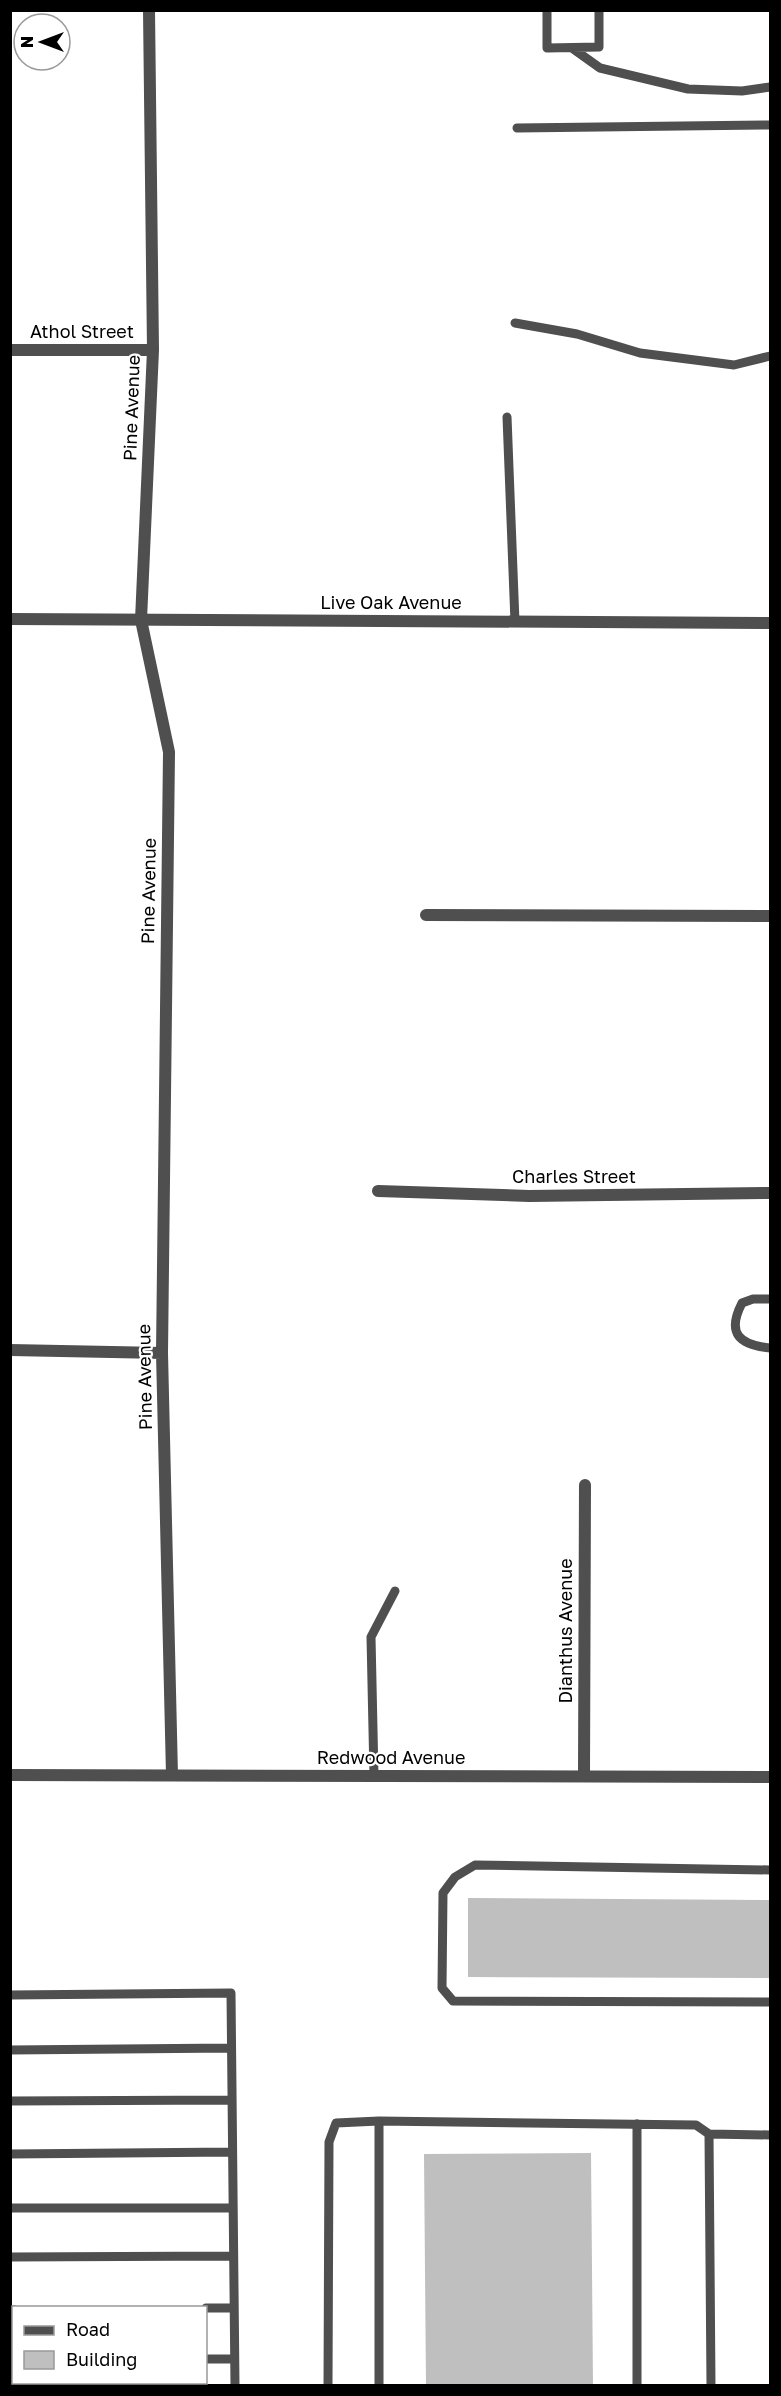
<svg xmlns="http://www.w3.org/2000/svg" width="781" height="2396" viewBox="0 0 781 2396" font-family="'Golos Text',sans-serif">
<rect width="100%" height="100%" fill="#fff"/>
<!-- building -->
<path fill="#bfbfbf" d="M 468,1898 L 770,1900 L 770,1978 L 468,1977 Z
M 591,2153 L 593,2386 L 426,2386 L 424,2154 Z"/>
<g fill="none" stroke-linecap="round" stroke-linejoin="round">
<!-- service -->
<path stroke="#4f4f4f" stroke-width="9" d="M 547,10 L 547,48 L 599,47 L 599,10
M 572,48 L 600,68 L 688,89 L 742,91 L 770,87
M 517,128 L 770,125
M 515,323 L 577,334 L 640,353 L 734,365 L 770,356
M 507,417 L 515,622
M 770,1299 L 753,1299 L 742,1303 C 726,1334 740,1345 770,1348
M 374,1776 L 371,1637 L 395,1591
M 770,1870 L 475,1865 L 455,1877 L 443,1893 L 442,1988 L 453,2001 L 770,2002
M 10,1995 L 231,1993 L 235,2386
M 10,2050 L 231,2048
M 10,2101 L 232,2100
M 637,2124 L 637,2386
M 709,2134 L 770,2135
M 10,2154 L 232,2152
M 10,2208 L 233,2208
M 10,2257 L 233,2256
M 206,2308 L 234,2308
M 10,2310 L 14,2310
M 206,2359 L 234,2359
M 10,2362 L 14,2362
M 328,2386 L 329,2142 L 336,2123 L 379,2121
M 379,2386 L 379,2121 L 696,2125 L 709,2134 L 711,2386"/>
<!-- minor -->
<path stroke="#4f4f4f" stroke-width="12" d="M 149,10 L 153,350 L 141,620 L 169,752 L 162,1353 L 172,1775
M 10,350 L 153,350
M 426,915 L 770,916
M 378,1191 L 529,1196 L 770,1193
M 10,1350 L 162,1353
M 584,1776 L 585,1485"/>
<!-- tertiary -->
<path stroke="#4f4f4f" stroke-width="12" d="M 10,619 L 770,623
M 10,1775 L 770,1777"/>
</g>
<g text-anchor="middle" stroke-width="4.5" stroke-linejoin="round" paint-order="stroke">
<!-- street labels -->
<g font-size="18" fill="#000" stroke="#fff">
<text x="82" y="338">Athol Street</text>
<text transform="translate(132 408) rotate(-88)" y="6">Pine Avenue</text>
<text x="391" y="609">Live Oak Avenue</text>
<text transform="translate(149 891) rotate(-89)" y="6">Pine Avenue</text>
<text x="574" y="1183">Charles Street</text>
<text transform="translate(145 1377) rotate(-91)" y="6">Pine Avenue</text>
<text transform="translate(566 1631) rotate(-90)" y="6">Dianthus Avenue</text>
<text x="391" y="1764">Redwood Avenue</text>
</g>
</g>
<!-- border -->
<rect width="781" height="2396" fill="none" stroke="#000000" stroke-width="24"/>
<!-- legend -->
<rect x="12" y="2306" width="195" height="78" fill="#ffffff" stroke="#999999" stroke-width="1.5"/>
<rect x="24" y="2326" width="30" height="9" fill="#4f4f4f" stroke="#999999" stroke-width="1.5"/>
<text x="66" y="2336" font-size="18" fill="#000000">Road</text>
<rect x="24" y="2351" width="30" height="18" fill="#bfbfbf" stroke="#999999" stroke-width="1.5"/>
<text x="66" y="2366" font-size="18" fill="#000000">Building</text>
<!-- north arrow -->
<g transform="translate(42 42) rotate(270)"><circle r="28" fill="#ffffff" stroke="#999999" stroke-width="1.5"/>
<path d="M0-4.5L10 22L0 15L-10 22Z" fill="#000000"/>
<text y="-9" font-size="16" font-weight="bold" text-anchor="middle" fill="#000000">N</text>
</g>
</svg>
